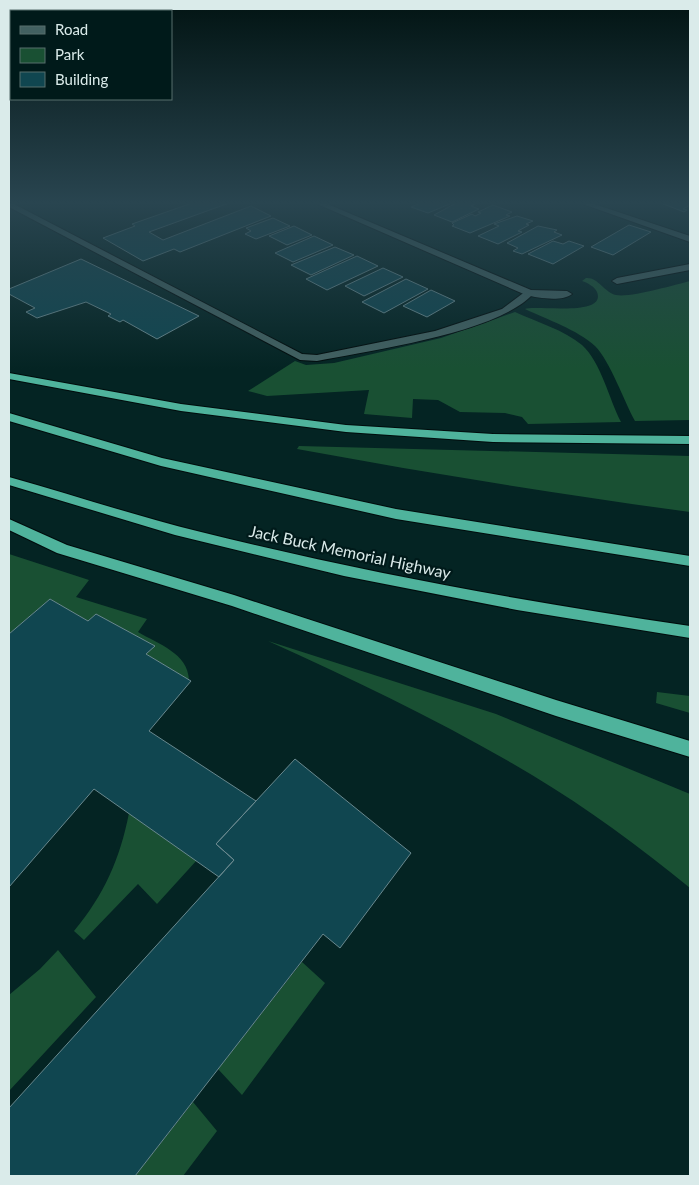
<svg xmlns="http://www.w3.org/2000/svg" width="699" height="1185" viewBox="0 0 699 1185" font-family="Lato,sans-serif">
<rect width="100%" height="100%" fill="#042423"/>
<!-- green -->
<path fill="#195033" d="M 586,278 C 598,277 604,292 616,295 C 630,298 674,285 690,281 L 690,420 L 635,421 C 624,401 610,361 595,346 C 578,330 546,319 525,309 C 535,305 607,317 597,292 C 595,287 588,283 582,281 Z
M 515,312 C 537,322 564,330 582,345 C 601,362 609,399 621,422 L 528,424 L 522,417 L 505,413 L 460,412 L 438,400 L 413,399 L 412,418 L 364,414 L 369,390 L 267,396 L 248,391 L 295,361 L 306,365 L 334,363 L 441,338 Z
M 299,446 L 690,456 L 690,512 C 558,494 427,473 297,449 Z
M 9,554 L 89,580 L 76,597 L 147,619 L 138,632 C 158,644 188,653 189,680 L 146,654 L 154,646 L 96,614 L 88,621 L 50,599 L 9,634 Z
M 268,641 L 496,714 L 690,794 L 690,888 C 640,847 587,808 532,775 C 447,724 358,682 268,641 Z
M 657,692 L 690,696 L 690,713 L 656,703 Z
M 129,813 L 197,860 L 157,904 L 138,884 L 84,940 L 74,931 C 104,895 120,859 129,813 Z
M 58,950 L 96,997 L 9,1091 L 9,995 L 40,969 Z
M 302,962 L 325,983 L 242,1095 L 218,1069 Z
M 193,1102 L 217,1131 L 183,1176 L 135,1176 Z"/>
<!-- building -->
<path fill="#104650" stroke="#69888e" d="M 192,203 L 229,203 L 149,232 L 163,240 L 251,206 L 271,216 L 180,252 L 174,249 L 143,261 L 103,238 L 135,226 L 132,224 Z
M 420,203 L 452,203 L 428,213 L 411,207 Z
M 456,203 L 470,203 L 475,204 L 471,206 L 479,209 L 452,222 L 434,215 Z
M 661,203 L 690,203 L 690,205 L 683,209 L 687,210 L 684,212 Z
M 493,205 L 512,212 L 506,215 L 510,216 L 470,233 L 452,226 L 454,225 L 452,223 L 472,214 L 475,216 L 481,213 L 478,212 Z
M 517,216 L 533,221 L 526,224 L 529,225 L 518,231 L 522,232 L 498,244 L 478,236 L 499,226 L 494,224 Z
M 273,218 L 290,226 L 256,239 L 245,234 L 251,231 L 246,228 Z
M 629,225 L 651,232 L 613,255 L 591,247 Z
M 294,226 L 312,235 L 287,245 L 269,236 Z
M 538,226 L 557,230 L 554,232 L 562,235 L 522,254 L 513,251 L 518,248 L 507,243 Z
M 314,236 L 333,245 L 293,262 L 275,253 Z
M 553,241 L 563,244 L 569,241 L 584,246 L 553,264 L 528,254 Z
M 335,247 L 354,255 L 311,275 L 291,265 Z
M 357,256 L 378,266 L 327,290 L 306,279 Z
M 81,259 L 199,316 L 157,339 L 123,320 L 120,322 L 108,316 L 111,314 L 86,302 L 37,318 L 26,312 L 35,308 L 9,294 L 9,289 Z
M 383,268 L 403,277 L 364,296 L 345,286 Z
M 406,279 L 428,289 L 384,313 L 362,302 Z
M 431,290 L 455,301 L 427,317 L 403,306 Z
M 50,599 L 88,621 L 96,614 L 155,646 L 146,654 L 191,681 L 149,731 L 256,801 L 216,844 L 234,860 L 219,877 L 94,789 L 9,887 L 9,634 Z
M 295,759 L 411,853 L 340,948 L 323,934 L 135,1176 L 9,1176 L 9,1108 L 234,860 L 216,844 Z"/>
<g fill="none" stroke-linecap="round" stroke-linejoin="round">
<!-- lane casing -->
<g stroke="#000c0c" stroke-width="2">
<path id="lane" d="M 9,203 L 12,203 L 302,354 L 317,355 L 435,331 L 502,309 L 526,291 L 529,290 L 534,293 C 499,333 371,350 317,361 L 300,360 L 9,207 Z
M 580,203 L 591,203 L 690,236 L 690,242 Z"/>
</g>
<!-- street casing -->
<g stroke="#000c0c" stroke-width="2">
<path id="street" d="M 315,203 L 325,203 L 531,290 L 567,291 L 572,294 C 562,302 538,298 526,295 Z
M 690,264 L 690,270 L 617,284 L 612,281 L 617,278 Z"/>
</g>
<!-- highway casing -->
<g stroke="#000c0c" stroke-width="2">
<path id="highway" d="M 9,373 L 181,404 L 346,425 L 493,434 L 690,436 L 690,444 L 493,442 L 346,432 L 181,411 L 9,379 Z
M 9,413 L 162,458 L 396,509 L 690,556 L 690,566 L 396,519 L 161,466 L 9,421 Z
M 9,477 C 73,495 136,516 201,532 C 362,572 526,602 690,626 L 690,638 L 517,610 L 344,576 L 175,535 L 9,485 Z
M 9,519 L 67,545 L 234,595 L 556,700 L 690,741 L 690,757 L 556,716 L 232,606 L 57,553 L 9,530 Z"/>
</g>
<!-- lane -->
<use href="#lane" fill="#426161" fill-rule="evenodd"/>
<!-- street -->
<use href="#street" fill="#426161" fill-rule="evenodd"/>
<!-- highway -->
<use href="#highway" fill="#4fb39c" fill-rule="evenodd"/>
</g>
<!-- sky -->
<linearGradient id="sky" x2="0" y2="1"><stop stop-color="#021413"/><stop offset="0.55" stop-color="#294550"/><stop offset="1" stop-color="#294550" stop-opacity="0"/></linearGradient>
<rect width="699" height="369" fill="url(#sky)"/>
<g text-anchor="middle" stroke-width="4.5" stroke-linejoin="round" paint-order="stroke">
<!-- street labels -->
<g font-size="16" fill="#daebea" stroke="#001a1a">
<text transform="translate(350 552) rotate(12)" y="6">Jack Buck Memorial Highway</text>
</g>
</g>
<!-- border -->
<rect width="699" height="1185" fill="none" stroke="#daebea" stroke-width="20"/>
<!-- legend -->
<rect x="10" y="10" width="162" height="90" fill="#001a1a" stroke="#576e6d"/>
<rect x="20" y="26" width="25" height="8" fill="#426161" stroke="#576e6d"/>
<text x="55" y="35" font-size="15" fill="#daebea">Road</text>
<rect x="20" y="48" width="25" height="15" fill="#195033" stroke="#576e6d"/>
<text x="55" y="60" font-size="15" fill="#daebea">Park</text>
<rect x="20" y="72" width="25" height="15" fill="#104650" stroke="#576e6d"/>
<text x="55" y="85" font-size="15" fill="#daebea">Building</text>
</svg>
